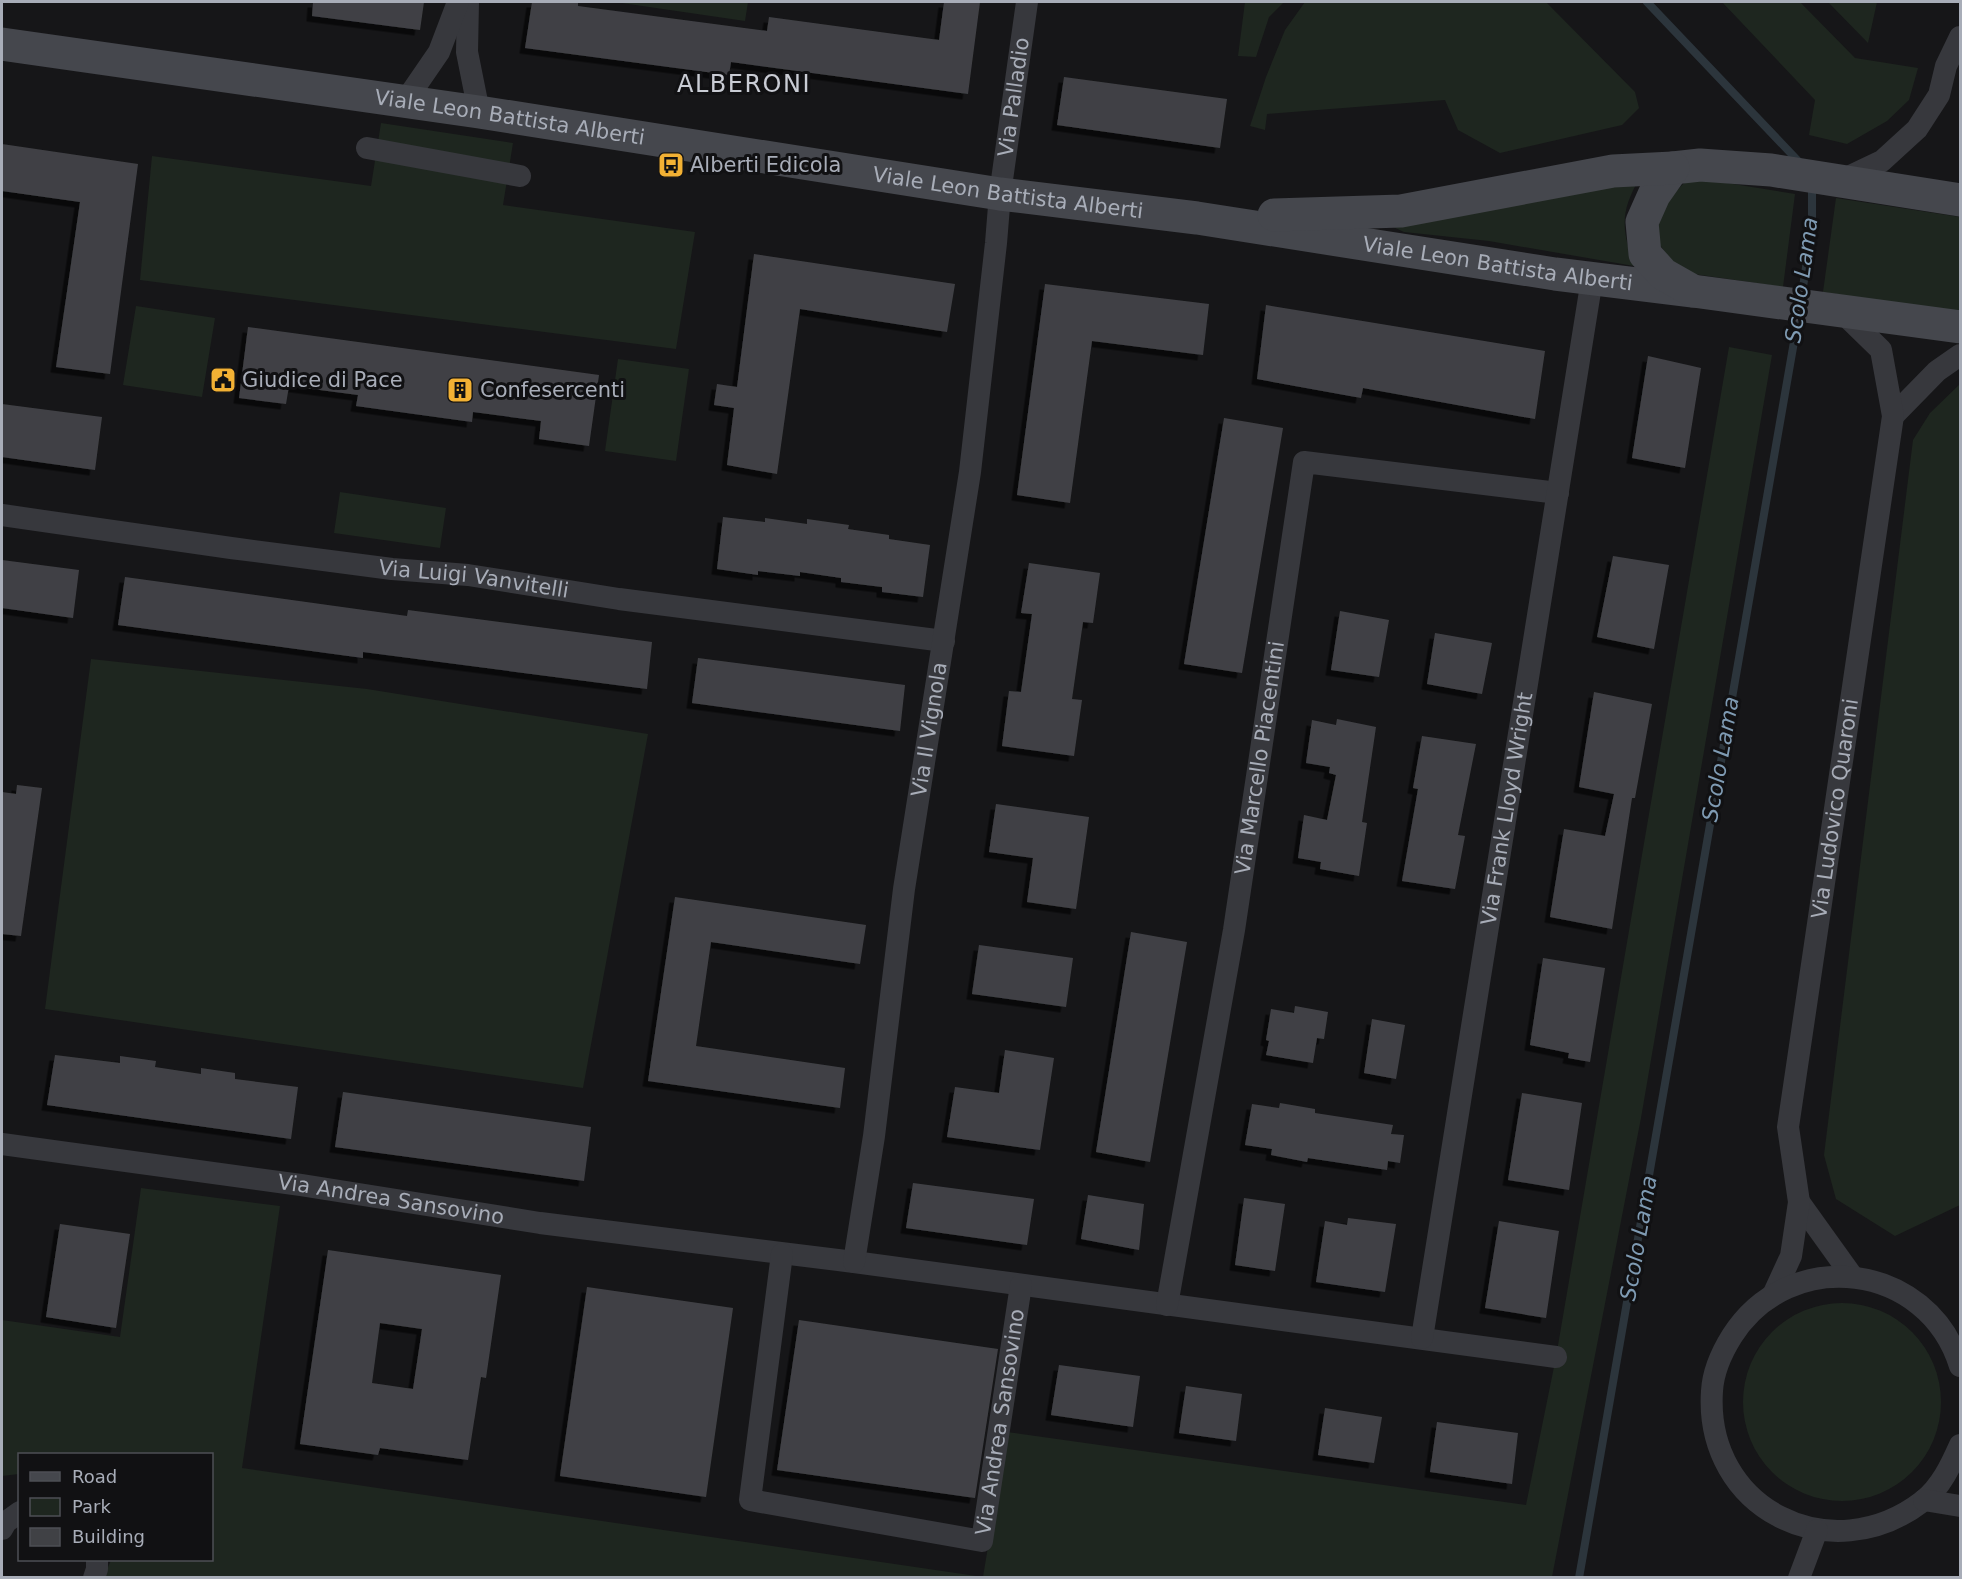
<svg xmlns="http://www.w3.org/2000/svg" width="1962" height="1579" viewBox="0 0 1962 1579" font-family="'DejaVu Sans',sans-serif">
<defs>
<filter id="shadow"><feDropShadow dx="-5.5" dy="5.5" stdDeviation="0" flood-color="#0009"/></filter>
</defs>
<rect width="100%" height="100%" fill="#161618"/>
<!-- green -->
<path fill="#1e261f" d="M 615,2 L 748,2 L 745,21 Z
M 1245,2 L 1284,2 L 1269,17 L 1256,57 L 1238,56 Z
M 1305,2 L 1546,2 L 1635,92 L 1639,108 L 1622,125 L 1500,153 L 1458,130 L 1445,100 L 1267,114 L 1265,130 L 1250,126 L 1266,77 L 1285,30 Z
M 1722,2 L 1800,2 L 1855,58 L 1918,68 L 1909,100 L 1887,121 L 1847,144 L 1809,135 L 1815,100 Z
M 1828,2 L 1877,2 L 1868,43 Z
M 381,123 L 513,143 L 503,205 L 695,232 L 676,349 L 140,280 L 152,156 L 371,186 Z
M 1641,176 C 1620,211 1621,227 1634,266 L 1489,241 L 1404,232 L 1391,226 Z
M 1696,178 L 1795,194 L 1783,287 L 1687,273 L 1670,259 L 1660,245 L 1656,227 L 1666,202 L 1683,184 Z
M 1836,198 L 1960,217 L 1960,313 L 1823,292 Z
M 136,306 L 215,318 L 202,397 L 123,385 Z
M 1729,347 L 1772,355 L 1641,1118 L 1552,1577 L 104,1577 L 111,1560 L 212,1560 L 212,1454 L 20,1454 L 19,1474 L 2,1476 L 2,1320 L 120,1337 L 141,1188 L 280,1206 L 242,1468 L 983,1577 L 1007,1432 L 1526,1505 L 1556,1357 Z
M 618,359 L 689,369 L 676,461 L 605,451 Z
M 1960,384 L 1960,1205 L 1895,1236 L 1836,1199 L 1824,1155 L 1913,440 L 1930,413 Z
M 340,492 L 446,508 L 440,548 L 334,533 Z
M 91,659 L 367,689 L 648,734 L 583,1088 L 45,1009 Z
M1743 1402a99 99 0 1 1 198 0a99 99 0 1 1-198 0Z"/>
<g fill="none" stroke-linecap="round" stroke-linejoin="round">
<!-- stream -->
<path stroke="#2c353c" stroke-width="8" d="M 1647,2 L 1801,164
M 1801,300 L 1812,228 L 1812,182
M 1579,1578 L 1799,313"/>
</g>
<!-- building -->
<path fill="#404145" fill-rule="evenodd" filter="url(#shadow)" d="M 313,2 L 424,2 L 420,30 L 312,16 Z
M 532,2 L 578,2 L 578,6 L 767,31 L 769,17 L 939,40 L 944,2 L 980,2 L 968,94 L 731,62 L 729,75 L 525,48 Z
M 1064,77 L 1227,99 L 1220,148 L 1057,125 Z
M 2,144 L 138,164 L 110,374 L 56,367 L 80,202 L 2,191 Z
M 754,254 L 955,284 L 947,332 L 800,309 L 777,474 L 727,465 L 734,408 L 714,405 L 717,384 L 737,387 Z
M 1045,284 L 1209,304 L 1203,355 L 1092,341 L 1070,503 L 1017,495 Z
M 1266,305 L 1545,351 L 1535,419 L 1363,388 L 1361,398 L 1257,379 Z
M 248,327 L 599,375 L 589,446 L 539,439 L 541,421 L 473,412 L 472,422 L 356,406 L 358,395 L 289,386 L 286,404 L 239,398 Z
M 1648,356 L 1701,368 L 1685,468 L 1632,458 Z
M 2,404 L 102,417 L 95,470 L 2,457 Z
M 1224,418 L 1283,428 L 1242,673 L 1184,664 Z
M 723,517 L 765,522 L 765,518 L 807,524 L 807,519 L 849,525 L 848,529 L 889,535 L 889,539 L 930,545 L 923,597 L 882,592 L 882,587 L 841,582 L 841,578 L 800,572 L 800,576 L 758,571 L 758,575 L 717,569 Z
M 1613,556 L 1669,565 L 1654,649 L 1597,637 Z
M 2,560 L 79,570 L 73,618 L 2,608 Z
M 1029,563 L 1100,573 L 1093,623 L 1083,622 L 1072,699 L 1082,700 L 1074,756 L 1002,746 L 1009,691 L 1021,692 L 1032,614 L 1021,613 Z
M 125,577 L 407,616 L 408,610 L 652,642 L 647,689 L 363,652 L 363,658 L 118,625 Z
M 1340,611 L 1389,620 L 1379,677 L 1331,670 Z
M 1435,633 L 1492,643 L 1482,694 L 1427,684 Z
M 698,658 L 905,685 L 900,731 L 692,703 Z
M 1594,692 L 1652,704 L 1635,798 L 1632,798 L 1612,929 L 1550,917 L 1564,829 L 1605,836 L 1614,794 L 1579,787 Z
M 1337,719 L 1376,727 L 1362,822 L 1367,823 L 1359,876 L 1320,869 L 1321,862 L 1298,858 L 1304,815 L 1327,820 L 1336,775 L 1329,773 L 1330,767 L 1306,763 L 1312,720 L 1336,725 Z
M 1422,736 L 1476,744 L 1458,835 L 1465,836 L 1455,889 L 1402,881 L 1418,789 L 1413,788 Z
M 17,785 L 42,788 L 21,936 L 2,934 L 2,792 L 16,794 Z
M 996,804 L 1089,817 L 1076,909 L 1027,902 L 1033,858 L 989,852 Z
M 675,897 L 866,925 L 860,964 L 711,942 L 696,1046 L 845,1068 L 840,1108 L 648,1081 Z
M 1131,932 L 1187,942 L 1150,1162 L 1096,1152 Z
M 979,945 L 1073,958 L 1066,1007 L 972,994 Z
M 1543,958 L 1605,968 L 1590,1062 L 1568,1058 L 1569,1053 L 1530,1045 Z
M 1295,1006 L 1328,1012 L 1324,1039 L 1317,1038 L 1313,1063 L 1266,1055 L 1269,1041 L 1266,1040 L 1271,1009 L 1294,1013 Z
M 1372,1019 L 1405,1025 L 1396,1079 L 1364,1073 Z
M 1005,1050 L 1054,1058 L 1040,1150 L 947,1137 L 955,1087 L 999,1093 Z
M 55,1055 L 120,1063 L 120,1056 L 156,1061 L 155,1067 L 201,1074 L 201,1068 L 235,1073 L 235,1079 L 298,1087 L 291,1139 L 47,1105 Z
M 343,1092 L 591,1127 L 584,1181 L 335,1147 Z
M 1522,1093 L 1582,1103 L 1569,1190 L 1508,1180 Z
M 1280,1103 L 1315,1109 L 1315,1113 L 1393,1125 L 1391,1134 L 1404,1135 L 1400,1163 L 1388,1161 L 1387,1170 L 1308,1158 L 1307,1162 L 1271,1155 L 1272,1149 L 1245,1145 L 1252,1104 L 1279,1108 Z
M 913,1183 L 1034,1199 L 1027,1245 L 906,1228 Z
M 1088,1195 L 1144,1204 L 1139,1250 L 1081,1239 Z
M 1244,1198 L 1285,1204 L 1275,1271 L 1235,1265 Z
M 1348,1218 L 1396,1224 L 1385,1292 L 1316,1282 L 1325,1221 L 1347,1225 Z
M 1499,1221 L 1559,1231 L 1546,1318 L 1485,1308 Z
M 60,1224 L 130,1234 L 116,1328 L 46,1317 Z
M 328,1250 L 501,1275 L 486,1378 L 481,1377 L 468,1460 L 380,1448 L 378,1455 L 300,1444 ZM 380,1323 L 422,1329 L 413,1389 L 372,1383 Z
M 587,1287 L 733,1308 L 706,1497 L 560,1476 Z
M 799,1320 L 998,1349 L 975,1498 L 777,1470 Z
M 1059,1365 L 1140,1376 L 1133,1427 L 1051,1415 Z
M 1186,1386 L 1242,1394 L 1236,1441 L 1179,1433 Z
M 1325,1408 L 1382,1417 L 1374,1463 L 1318,1455 Z
M 1437,1422 L 1518,1433 L 1512,1484 L 1430,1472 Z"/>
<g fill="none" stroke-linecap="round" stroke-linejoin="round">
<!-- street -->
<g stroke="#37383d" stroke-width="22">
<path d="M 468,2 L 467,52 L 479,112"/>
<path d="M 404,103 L 439,52 L 458,2"/>
<path d="M 367,148 L 520,176"/>
<path d="M 1840,181 L 1882,161 L 1917,129 L 1939,95 L 1946,66 L 1960,37"/>
<path d="M 1893,416 L 1937,371 L 1960,355"/>
<path id="s1" d="M 2,515 L 231,548 L 392,569 L 468,575 L 619,599 L 944,641"/>
<path id="s2" d="M 2,1144 L 301,1185 L 540,1223 L 854,1262 L 1556,1357"/>
<path d="M 1799,1202 L 1852,1276"/>
<path id="s3" d="M 782,1254 L 750,1500 L 982,1541 L 1021,1285"/>
<path id="s4" d="M 854,1262 L 874,1136 L 904,889 L 970,472 L 996,243 L 1000,194 L 1027,2"/>
<path id="s5" d="M 1773,1295 L 1791,1256 L 1799,1202 L 1788,1127 L 1893,416 L 1881,350 L 1842,312"/>
<path id="s6" d="M 1167,1305 L 1234,930 L 1304,462 L 1558,493"/>
<path id="s7" d="M 1422,1338 L 1592,279"/>
<path d="M 1960,1366 C 1928,1262 1790,1245 1732,1336 C 1722,1352 1713,1372 1712,1391 C 1704,1509 1831,1572 1923,1501 C 1941,1487 1951,1465 1960,1445"/>
<path d="M 1924,1500 L 1960,1506"/>
<path d="M 2,1529 L 6,1522 L 20,1512"/>
<path d="M 94,1578 L 97,1569 L 97,1560"/>
<path d="M 1799,1578 L 1817,1530"/>
</g>
<!-- secondary -->
<g stroke="#45474d" stroke-width="33">
<path id="s8" d="M 2,44 L 479,112 L 1000,194 L 1197,218 L 1555,274 L 1693,291"/>
<path d="M 1960,200 L 1771,170 L 1700,165 L 1673,168 L 1654,195 L 1642,222 L 1645,254 L 1663,274 L 1693,291 L 1960,327"/>
<path d="M 1274,215 L 1401,211 L 1613,171 L 1673,168"/>
</g>
</g>
<!-- icons -->
<defs>
<g id="bus-square" transform="scale(1.35)"><rect x="-9" y="-9" width="18" height="18" rx="4" fill="#f2b134" stroke="#111113"/><path d="M-5-6H5V4H4V6H2V4H-2V6H-4V4H-5ZM-3.5-4V0h7V-4ZM-3.5 1.2v1.5H-2V1.2ZM2 1.2v1.5H3.5V1.2Z" fill="#111"/></g>
<g id="civic-square" transform="scale(1.35)"><rect x="-9" y="-9" width="18" height="18" rx="4" fill="#f2b134" stroke="#111113"/><path d="M-.6-6.5H3V-4.5H.6V-3L4-1V1h2V6H-6V1h2V-1L-.6-3ZM-1.2 2.5V6h2.4V2.5Z" fill="#111"/></g>
<g id="building-square" transform="scale(1.35)"><rect x="-9" y="-9" width="18" height="18" rx="4" fill="#f2b134" stroke="#111113"/><path d="M-4-6H4V6H1V3H-1V6H-4ZM-2.5-4.3h1.7v1.8h-1.7ZM.8-4.3h1.7v1.8H.8ZM-2.5-1h1.7V.8h-1.7ZM.8-1h1.7V.8H.8Z" fill="#111"/></g>
</defs>
<g fill-rule="evenodd">
<use href="#bus-square" x="671" y="165"/>
<use href="#civic-square" x="223" y="380"/>
<use href="#building-square" x="460" y="390"/>
</g>
<g text-anchor="middle" stroke-width="6" stroke-linejoin="round" paint-order="stroke">
<!-- street labels -->
<g font-size="21" fill="#a8adb8" stroke="#111113">
<text dy="7" stroke="none"><textPath href="#s4" startOffset="1176">Via Palladio</textPath></text>
<text dy="7" stroke="none"><textPath href="#s8" startOffset="513">Viale Leon Battista Alberti</textPath></text>
<text dy="7" stroke="none"><textPath href="#s8" startOffset="1017">Viale Leon Battista Alberti</textPath></text>
<text dy="7" stroke="none"><textPath href="#s8" startOffset="1512">Viale Leon Battista Alberti</textPath></text>
<text dy="7" stroke="none"><textPath href="#s1" startOffset="476">Via Luigi Vanvitelli</textPath></text>
<text dy="7" stroke="none"><textPath href="#s4" startOffset="538">Via Il Vignola</textPath></text>
<text dy="7" stroke="none"><textPath href="#s6" startOffset="555">Via Marcello Piacentini</textPath></text>
<text dy="7" stroke="none"><textPath href="#s7" startOffset="536">Via Frank Lloyd Wright</textPath></text>
<text dy="7" stroke="none"><textPath href="#s5" startOffset="495">Via Ludovico Quaroni</textPath></text>
<text dy="7" stroke="none"><textPath href="#s2" startOffset="393">Via Andrea Sansovino</textPath></text>
<text dy="7" stroke="none"><textPath href="#s3" startOffset="604">Via Andrea Sansovino</textPath></text>
</g>
<!-- poi labels -->
<g font-size="21" fill="#a8adb8" stroke="#111113" text-anchor="start">
<text x="690" y="172">Alberti Edicola</text>
<text x="242" y="387">Giudice di Pace</text>
<text x="480" y="397">Confesercenti</text>
</g>
<!-- water labels -->
<g font-size="22" font-style="italic" fill="#7f9bb3" stroke="#111113">
<text transform="translate(1801 280) rotate(-82)" y="8">Scolo Lama</text>
<text transform="translate(1720 759) rotate(-80)" y="8">Scolo Lama</text>
<text transform="translate(1638 1238) rotate(-80)" y="8">Scolo Lama</text>
</g>
<!-- quarter labels -->
<g font-size="24" letter-spacing="1.5" fill="#c9ccd4" stroke="#111113">
<text x="744" y="92">ALBERONI</text>
</g>
</g>
<!-- border -->
<rect width="1962" height="1579" fill="none" stroke="#a8adb8" stroke-width="6"/>
<!-- legend -->
<rect x="18" y="1453" width="195" height="108" fill="#111113" stroke="#4d4f55" stroke-width="1.5"/>
<rect x="30" y="1472" width="30" height="9" fill="#45474d" stroke="#4d4f55" stroke-width="1.5"/>
<text x="72" y="1483" font-size="18" fill="#a8adb8">Road</text>
<rect x="30" y="1498" width="30" height="18" fill="#1e261f" stroke="#4d4f55" stroke-width="1.5"/>
<text x="72" y="1513" font-size="18" fill="#a8adb8">Park</text>
<rect x="30" y="1528" width="30" height="18" fill="#404145" stroke="#4d4f55" stroke-width="1.5"/>
<text x="72" y="1543" font-size="18" fill="#a8adb8">Building</text>
</svg>
